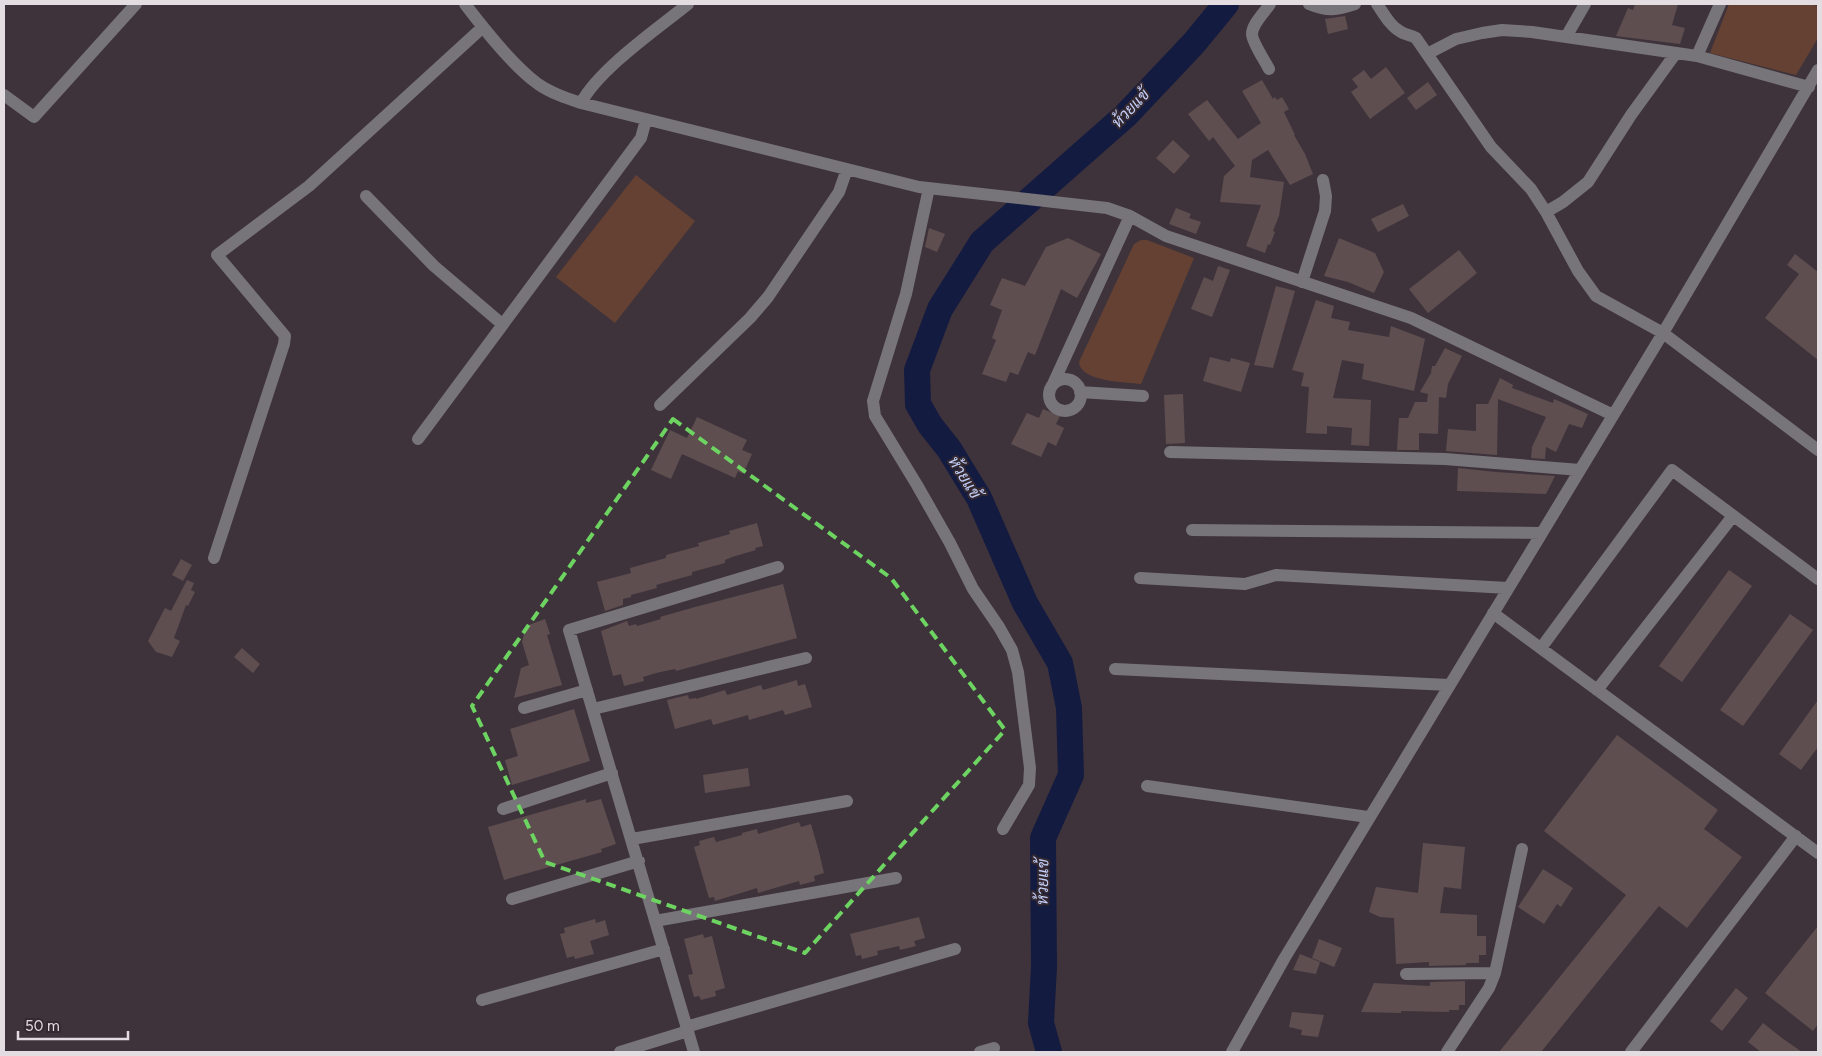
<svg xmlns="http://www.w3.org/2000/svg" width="1822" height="1056" viewBox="0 0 1822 1056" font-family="Figtree,Sarabun,sans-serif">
<rect width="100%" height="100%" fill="#3f333b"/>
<!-- green -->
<path fill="#644133" d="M 1729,4 L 1812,4 L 1818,7 L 1818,38 L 1796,75 L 1710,53 Z
M 636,175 L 695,221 L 615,323 L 556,277 Z
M 1141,240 L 1147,240 L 1194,258 L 1141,384 C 1126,382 1080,382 1079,362 L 1134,244 Z"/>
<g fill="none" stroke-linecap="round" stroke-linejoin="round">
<!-- river -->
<path stroke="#141b40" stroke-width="26" d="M 1049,1052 L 1041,1023 L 1044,967 L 1043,838 L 1071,775 L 1069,708 L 1060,663 L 1025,603 L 979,498 L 949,449 L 930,425 L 918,404 L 917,370 L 940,309 L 982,242 L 1126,115 L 1194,43 L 1226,4"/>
</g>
<!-- building -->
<path fill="#5e4e50" d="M 1635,4 L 1678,4 L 1672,25 L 1685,28 L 1680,44 L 1616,36 L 1628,8 L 1633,10 Z
M 1345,16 L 1348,29 L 1328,34 L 1325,19 Z
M 1386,67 L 1405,93 L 1370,119 L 1351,92 L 1358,87 L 1352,79 L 1364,70 L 1371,79 Z
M 1262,80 L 1273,99 L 1275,97 L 1277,100 L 1282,97 L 1289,109 L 1284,112 L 1295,135 L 1294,135 L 1305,154 L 1313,174 L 1290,185 L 1268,150 L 1252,160 L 1250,177 L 1284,182 L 1279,216 L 1273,231 L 1275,232 L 1270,245 L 1268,244 L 1265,253 L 1246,246 L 1261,205 L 1220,202 L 1224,176 L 1235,166 L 1213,137 L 1209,141 L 1188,114 L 1207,100 L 1238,139 L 1261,123 L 1242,91 Z
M 1428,82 L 1437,95 L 1416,110 L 1407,98 Z
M 1173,140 L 1190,156 L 1174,174 L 1156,158 Z
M 1403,204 L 1409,216 L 1378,232 L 1371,219 Z
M 1176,208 L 1191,214 L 1189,218 L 1201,222 L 1196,234 L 1169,224 Z
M 929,228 L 945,234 L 937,252 L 925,247 Z
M 1068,238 L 1101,254 L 1077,298 L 1061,289 L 1035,355 L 1028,352 L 1018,375 L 1010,372 L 1006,382 L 982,374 L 996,340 L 992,338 L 1002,310 L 990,305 L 1002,278 L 1025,286 L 1046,247 Z
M 1339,238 L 1375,253 L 1384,272 L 1374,293 L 1348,282 L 1324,276 Z
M 1459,250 L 1477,273 L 1428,313 L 1409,289 Z
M 1795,254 L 1818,272 L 1818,360 L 1765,318 L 1799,274 L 1787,265 Z
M 1218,266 L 1230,270 L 1212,317 L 1191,309 L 1204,277 L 1213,281 Z
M 1276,286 L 1295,291 L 1273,368 L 1254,365 Z
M 1316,300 L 1334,306 L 1331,318 L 1350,322 L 1348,330 L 1389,337 L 1391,326 L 1425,339 L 1414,391 L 1362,379 L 1364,364 L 1342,360 L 1333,398 L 1371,400 L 1369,446 L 1351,445 L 1352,428 L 1327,426 L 1327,434 L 1306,433 L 1309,387 L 1301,386 L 1304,373 L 1292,370 Z
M 1445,348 L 1462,356 L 1448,384 L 1446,398 L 1439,397 L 1438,434 L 1419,433 L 1419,450 L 1397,450 L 1399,418 L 1408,418 L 1415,402 L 1427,402 L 1428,394 L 1420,392 L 1431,373 L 1432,366 L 1435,366 Z
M 1210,357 L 1230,362 L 1231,358 L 1250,363 L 1241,392 L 1203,381 Z
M 1500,378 L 1513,385 L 1512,388 L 1553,403 L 1554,399 L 1588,414 L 1582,428 L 1569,424 L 1556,452 L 1546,447 L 1545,459 L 1531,458 L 1532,447 L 1546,417 L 1498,399 L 1497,455 L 1446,451 L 1448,429 L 1476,431 L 1476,404 L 1488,404 Z
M 1183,394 L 1185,443 L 1166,444 L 1164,395 Z
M 1043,409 L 1060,416 L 1056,424 L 1064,428 L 1056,446 L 1048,442 L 1041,457 L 1011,444 L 1027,413 L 1039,418 Z
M 697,417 L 747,440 L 742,450 L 752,454 L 743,474 L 738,471 L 735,478 L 682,454 L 671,479 L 651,470 L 670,430 L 687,438 Z
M 1458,468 L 1496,472 L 1555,476 L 1546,494 L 1457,491 Z
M 757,523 L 763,546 L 755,548 L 756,550 L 732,557 L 725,560 L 725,563 L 692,572 L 692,575 L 656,585 L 657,588 L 631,595 L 631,597 L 623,599 L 623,605 L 605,611 L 597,582 L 631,573 L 630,568 L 666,558 L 666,555 L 699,546 L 698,543 L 730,534 L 729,531 Z
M 181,559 L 192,565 L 183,581 L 172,575 Z
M 1729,570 L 1752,586 L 1682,682 L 1659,666 Z
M 187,580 L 194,583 L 191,590 L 195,592 L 188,606 L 186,605 L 174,638 L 180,641 L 172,657 L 156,652 L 148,641 L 165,608 L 171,611 Z
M 783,584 L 797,638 L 676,671 L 675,669 L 656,673 L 643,677 L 644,681 L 624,686 L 621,674 L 613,676 L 601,631 L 627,621 L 629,626 L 636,624 L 637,626 L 661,619 L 660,617 L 695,607 Z
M 1790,614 L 1813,630 L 1743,726 L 1720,710 Z
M 545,619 L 550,634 L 547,635 L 562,685 L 514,698 L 521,668 L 529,665 L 522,642 L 526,626 Z
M 242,648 L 260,664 L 253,673 L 234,657 Z
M 797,680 L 798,686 L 805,684 L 812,707 L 785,715 L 783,710 L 749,720 L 748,715 L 713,725 L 711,719 L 675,729 L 667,700 L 688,695 L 689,699 L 696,698 L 696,699 L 725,690 L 727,695 L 761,685 L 763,690 Z
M 1818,700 L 1818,747 L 1801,770 L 1779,754 Z
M 574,709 L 590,761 L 512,785 L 505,760 L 518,756 L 510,729 Z
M 1617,735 L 1718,810 L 1704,829 L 1742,857 L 1687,928 L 1659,906 L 1541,1052 L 1499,1052 L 1626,895 L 1544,831 Z
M 748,768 L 750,786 L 705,793 L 703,775 Z
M 586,799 L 586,803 L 601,799 L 616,844 L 601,849 L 602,852 L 504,880 L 488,827 Z
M 799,822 L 801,827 L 811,824 L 819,852 L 824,873 L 814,876 L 815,881 L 800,885 L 799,881 L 758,893 L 757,888 L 715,901 L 714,897 L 709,898 L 694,847 L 700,845 L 699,841 L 714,837 L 716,842 L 742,835 L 742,833 L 757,829 L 758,834 Z
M 1423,843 L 1465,847 L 1461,889 L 1444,887 L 1440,913 L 1477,915 L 1477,936 L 1486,936 L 1486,955 L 1479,955 L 1479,963 L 1466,963 L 1466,965 L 1429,966 L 1429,962 L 1396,964 L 1394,918 L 1380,917 L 1369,912 L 1376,887 L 1418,893 Z
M 1543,869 L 1573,888 L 1561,907 L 1557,904 L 1544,924 L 1518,907 Z
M 919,917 L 925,938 L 914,941 L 916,946 L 900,950 L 899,946 L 877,951 L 878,955 L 862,959 L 861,955 L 856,956 L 850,934 Z
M 595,919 L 596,923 L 605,920 L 609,935 L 590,941 L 594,954 L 575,959 L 574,956 L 567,958 L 560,934 L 565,933 L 564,928 Z
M 1818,926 L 1818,1024 L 1813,1031 L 1765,993 Z
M 703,934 L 704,938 L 712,936 L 725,988 L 715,991 L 716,996 L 701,1000 L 699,996 L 694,997 L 688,975 L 693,974 L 684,939 Z
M 1319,939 L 1342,948 L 1334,967 L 1312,958 Z
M 1300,954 L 1320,962 L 1316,974 L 1293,970 Z
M 1465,981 L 1465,1005 L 1459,1005 L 1459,1010 L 1449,1010 L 1449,1012 L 1401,1011 L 1401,1013 L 1361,1012 L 1374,983 L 1430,986 L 1430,982 Z
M 1736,988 L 1748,998 L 1722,1031 L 1710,1021 Z
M 1292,1012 L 1324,1015 L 1318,1037 L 1301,1035 L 1302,1030 L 1289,1027 Z
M 1763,1023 L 1782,1038 L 1802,1052 L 1761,1052 L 1748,1042 Z"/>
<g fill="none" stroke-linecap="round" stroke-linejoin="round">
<!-- minor -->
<path stroke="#77757a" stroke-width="12" d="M 465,4 C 484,29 512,65 538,84 C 551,93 566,98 581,103 L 919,187 L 1107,208 L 1130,216 L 1166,236 L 1411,318 L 1613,415
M 1309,4 C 1328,12 1337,10 1355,4
M 1377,4 C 1384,14 1390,26 1401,32 C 1406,35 1411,35 1416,38 L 1491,147 L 1531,189 L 1546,212 L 1578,271 L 1596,296 L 1663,333 L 1818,450
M 1566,37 L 1585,4
M 1427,54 L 1456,39 L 1482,33 L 1502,30 L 1532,32 L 1697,56 L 1809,87
M 1697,56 L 1720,4
M 1269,69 C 1265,61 1252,42 1252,34 C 1252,24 1265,12 1270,4
M 4,95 L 34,117 L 136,4
M 581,103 C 599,69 657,29 688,4
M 929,188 L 906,294 L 873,401 L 875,416 L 917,485 L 950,543 L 973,589 L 999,627 L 1012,650 L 1018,672 L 1030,768 L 1029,785 L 1003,829
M 366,196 L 434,266 L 502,324
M 1546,212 L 1563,202 L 1588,182 L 1631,115 L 1676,53
M 1302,282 L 1325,211 L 1326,196 L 1323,180
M1049 395a16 16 0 1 1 32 0a16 16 0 1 1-32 0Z
M 1053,384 L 1130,216
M 1080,392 L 1143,396
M 660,405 L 750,318 L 768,297 L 839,192 L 847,169
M 418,439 L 641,138 L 646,120
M 1170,452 L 1445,459 L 1580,470
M 1192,530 L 1541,533
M 214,558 L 284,344 L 285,336 L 217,255 L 309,186 L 483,27
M 1140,578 L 1245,584 L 1276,575 L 1508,588
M 1493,613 L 1818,853
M 1541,648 L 1672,470 L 1818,579
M 1115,669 L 1449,685
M 1597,690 L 1733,516
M 524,708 L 587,690
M 593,709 L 806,658
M 1147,786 L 1368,817
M 503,809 L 612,773
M 632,839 L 847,801
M 512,899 L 639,861
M 655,921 L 896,878
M 1406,974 L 1495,973
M 482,1000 L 664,949
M 686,1027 L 955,949
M 620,1052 L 688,1031
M 694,1052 L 569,630 L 778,567
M 980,1052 L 994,1048
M 1232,1052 L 1284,959 L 1663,333 L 1818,70
M 1447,1052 L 1489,988 L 1495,973 L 1522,849
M 1631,1052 L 1796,836"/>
</g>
<!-- marked area -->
<path fill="none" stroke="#6dd361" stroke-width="4" stroke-dasharray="10 6" stroke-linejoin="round" d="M 673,419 L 891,578 L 1005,730 L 805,953 L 545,862 L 472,706 Z"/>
<g text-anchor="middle" stroke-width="4" stroke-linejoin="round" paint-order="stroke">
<!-- water labels -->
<g font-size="16" font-style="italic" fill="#c2cef8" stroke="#342931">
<text transform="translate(1130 108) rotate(-46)" y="6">ห้วยแข้</text>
<text transform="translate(965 477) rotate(58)" y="6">ห้วยแข้</text>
<text transform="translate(1042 882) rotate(-89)" y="6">ห้วยแข้</text>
</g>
</g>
<!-- border -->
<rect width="1822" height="1056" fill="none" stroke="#e3dce1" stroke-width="10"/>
<!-- scale -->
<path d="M18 1031v8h110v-8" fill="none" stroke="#e3dce1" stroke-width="2.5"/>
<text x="25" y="1031" font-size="15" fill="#e3dce1" stroke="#342931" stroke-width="4" paint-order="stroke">50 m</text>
</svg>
